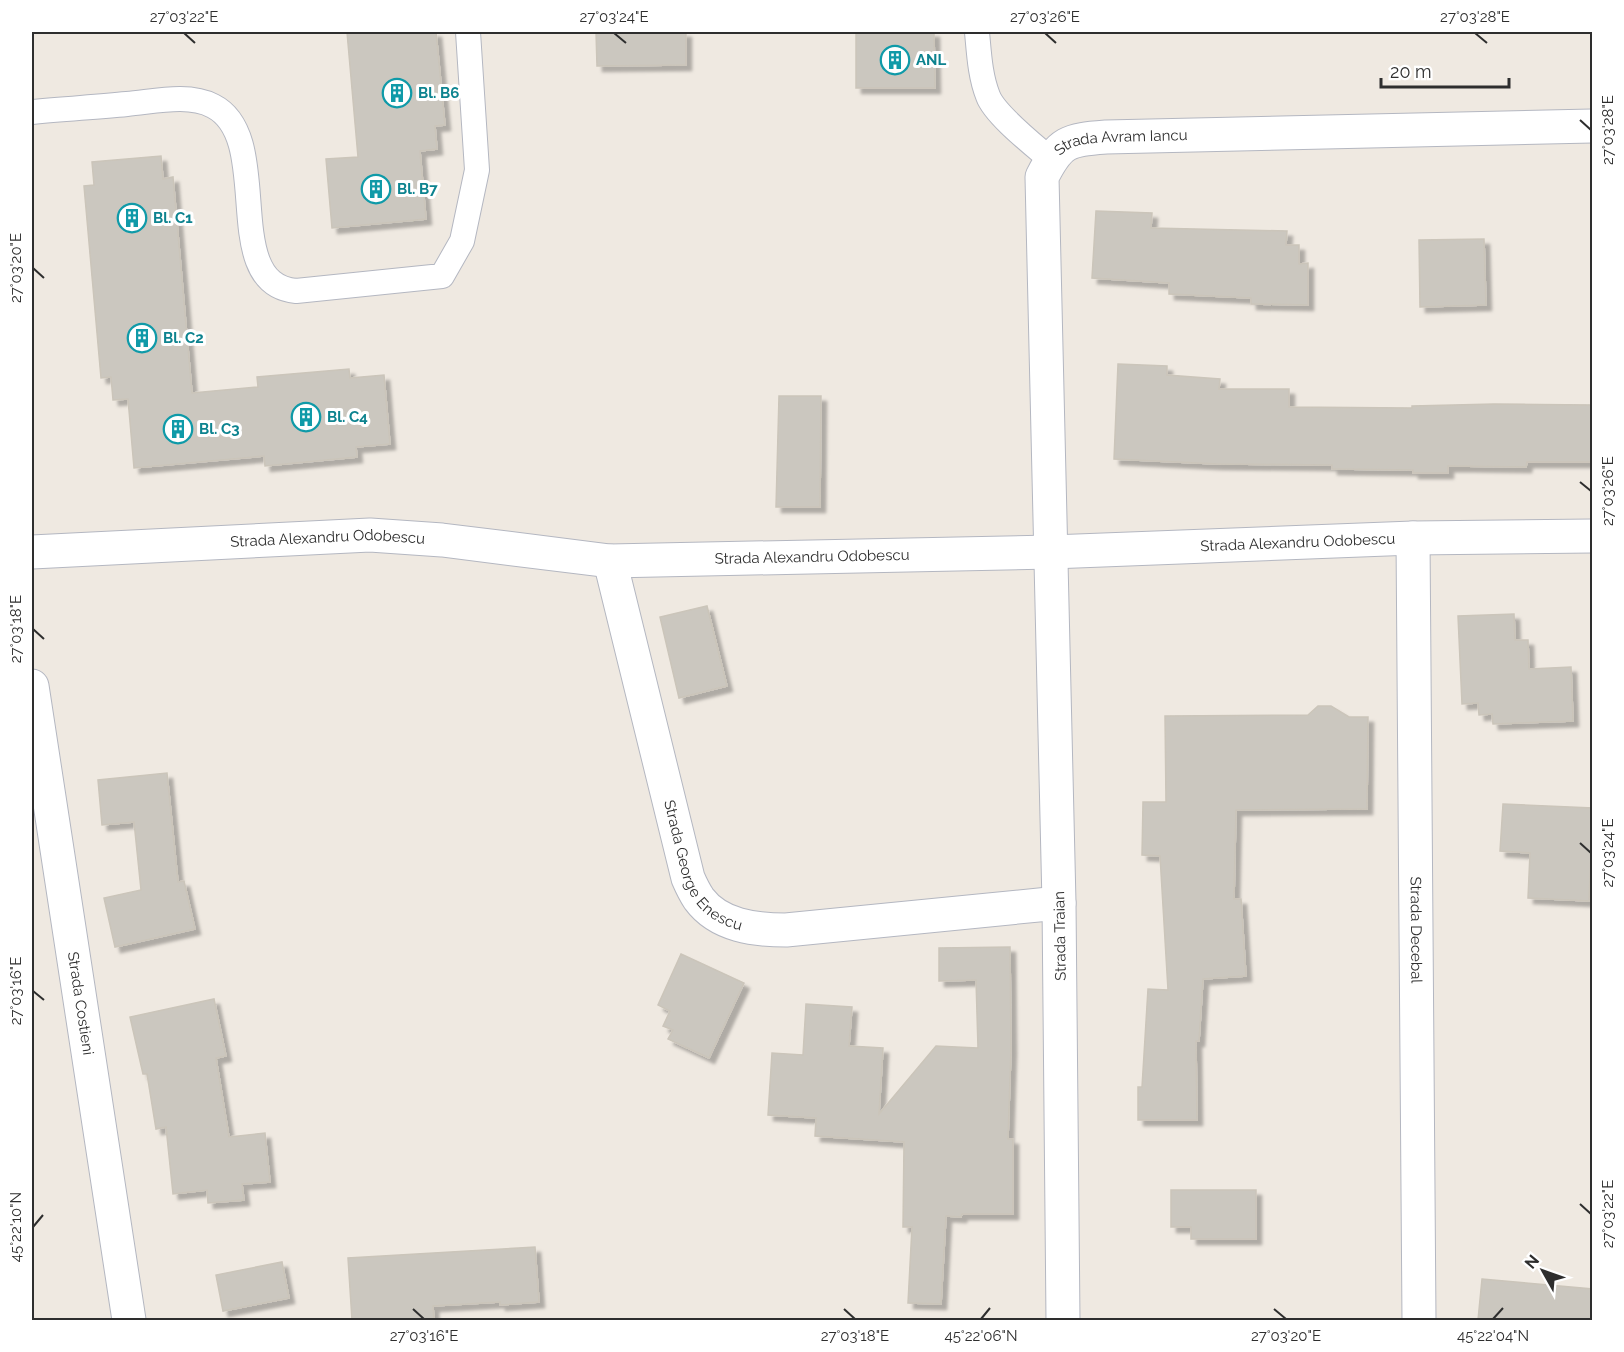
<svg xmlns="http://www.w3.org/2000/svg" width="1624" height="1352" viewBox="0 0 1624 1352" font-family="Raleway,sans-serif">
<defs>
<filter id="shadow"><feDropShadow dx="5.5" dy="5.5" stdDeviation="1.5" flood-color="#0004"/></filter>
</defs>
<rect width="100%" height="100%" fill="#efe9e1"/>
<!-- building -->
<path fill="#cbc7bf" stroke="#cbc5ba" stroke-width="1.5" filter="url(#shadow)" d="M 347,32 L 436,32 L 445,125 L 435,126 L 437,149 L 420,151 L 426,219 L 332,228 L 326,159 L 358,157 Z
M 596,32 L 686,32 L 686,65 L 597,66 Z
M 856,32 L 934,32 L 935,88 L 856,88 Z
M 161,156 L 163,179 L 173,177 L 192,393 L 258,387 L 257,377 L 349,369 L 350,378 L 384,375 L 390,444 L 356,447 L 357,457 L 265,466 L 264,456 L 134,468 L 128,399 L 113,400 L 111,377 L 101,378 L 84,186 L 94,185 L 92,162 Z
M 1096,211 L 1152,213 L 1151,228 L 1287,231 L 1286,245 L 1299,245 L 1299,264 L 1308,263 L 1308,305 L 1251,304 L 1251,298 L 1169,294 L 1169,283 L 1092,278 Z
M 1484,239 L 1486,305 L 1420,307 L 1419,240 Z
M 1118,364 L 1167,366 L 1167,375 L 1220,379 L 1219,389 L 1289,389 L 1289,407 L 1412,408 L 1412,406 L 1494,404 L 1593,405 L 1593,462 L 1527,462 L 1526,467 L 1448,466 L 1448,473 L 1413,473 L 1413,470 L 1332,469 L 1332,465 L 1217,464 L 1114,459 Z
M 779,396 L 821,396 L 820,507 L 776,507 Z
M 707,606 L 727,686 L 679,698 L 660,617 Z
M 1514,614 L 1515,640 L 1528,640 L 1529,669 L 1571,667 L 1573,721 L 1493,724 L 1492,714 L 1479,715 L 1478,703 L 1462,704 L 1458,616 Z
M 1318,706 L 1331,706 L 1349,717 L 1368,717 L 1367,809 L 1236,810 L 1234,899 L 1241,899 L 1246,976 L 1203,979 L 1199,1041 L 1196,1041 L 1197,1120 L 1138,1120 L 1138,1087 L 1142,1087 L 1148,989 L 1168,990 L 1160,856 L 1142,855 L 1143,802 L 1166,802 L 1165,716 L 1308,715 Z
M 167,773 L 178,882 L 184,881 L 195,929 L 115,947 L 104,898 L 141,890 L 134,822 L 102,825 L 98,780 Z
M 1503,804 L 1593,808 L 1589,901 L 1528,898 L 1530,853 L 1500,851 Z
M 1010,947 L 1011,1049 L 1008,1139 L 1013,1139 L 1013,1214 L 962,1214 L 961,1217 L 946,1216 L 941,1304 L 908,1303 L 912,1227 L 903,1227 L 904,1142 L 815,1136 L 816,1118 L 768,1115 L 772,1053 L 803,1055 L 806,1004 L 852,1007 L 849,1046 L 883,1048 L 879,1114 L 936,1046 L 978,1048 L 976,980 L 939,981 L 939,948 Z
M 681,954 L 744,983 L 709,1058 L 668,1039 L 673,1030 L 663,1026 L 670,1011 L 658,1005 Z
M 214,999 L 226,1056 L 216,1058 L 229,1137 L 265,1133 L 270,1182 L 242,1184 L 244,1200 L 208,1203 L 207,1190 L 173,1194 L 166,1127 L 156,1129 L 147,1074 L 143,1074 L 130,1017 Z
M 1171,1190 L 1256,1190 L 1256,1239 L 1191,1239 L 1191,1227 L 1171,1227 Z
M 535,1247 L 539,1302 L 500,1305 L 500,1302 L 433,1306 L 434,1320 L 352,1320 L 348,1258 Z
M 282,1262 L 289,1298 L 223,1311 L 216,1275 Z
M 1482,1279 L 1593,1289 L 1593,1320 L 1478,1320 Z"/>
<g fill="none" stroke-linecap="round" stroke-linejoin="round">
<!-- service casing -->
<g stroke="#b4b7c1" stroke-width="26">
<path id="service" d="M 977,32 C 979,53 980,76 988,96 C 995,115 1035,146 1051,160
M 32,112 C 63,109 95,107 127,104 C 153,102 188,93 213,106 C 276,138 218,284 296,291 L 442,276 L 462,241 L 477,170 L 468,32"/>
</g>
<!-- minor casing -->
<g stroke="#b4b7c1" stroke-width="35">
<g id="minor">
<path id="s1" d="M 1413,538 L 1419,1320"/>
<path id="s2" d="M 32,552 L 370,535 L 442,540 L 610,561 L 1051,552 L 1413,538 L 1592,536"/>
<path id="s3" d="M 610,561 L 688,878 C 691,885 695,893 699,899 C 719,926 755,930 786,930 L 1059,903"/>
<path id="s4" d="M 1063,1320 L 1059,903 L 1042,177 C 1060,141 1068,140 1106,137 L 1592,126"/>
</g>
</g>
<!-- tertiary casing -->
<g stroke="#b4b7c1" stroke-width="35">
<g id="tertiary">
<path id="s5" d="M 32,686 L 129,1320"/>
</g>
</g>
<!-- service -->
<use href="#service" stroke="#fff" stroke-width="24"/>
<!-- minor -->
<use href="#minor" stroke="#fff" stroke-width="33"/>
<!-- tertiary -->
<use href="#tertiary" stroke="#fff" stroke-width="33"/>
</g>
<!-- ticks -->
<path fill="none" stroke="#2e2e2e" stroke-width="2" d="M 184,33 L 195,43M 614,33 L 626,43M 1045,33 L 1056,43M 1475,33 L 1487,43M 1580,120 L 1591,130M 33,268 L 44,278M 1580,482 L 1591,491M 33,629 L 44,639M 1580,843 L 1591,853M 33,991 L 44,1000M 1580,1204 L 1591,1214M 33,1227 L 43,1215M 413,1309 L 424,1319M 844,1309 L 855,1319M 1274,1309 L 1286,1319M 981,1319 L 990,1308M 1493,1319 L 1503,1308"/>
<!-- icons -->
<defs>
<g id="building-ring" transform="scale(1.5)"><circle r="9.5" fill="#fff" stroke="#0f9aa8" stroke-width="1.5"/><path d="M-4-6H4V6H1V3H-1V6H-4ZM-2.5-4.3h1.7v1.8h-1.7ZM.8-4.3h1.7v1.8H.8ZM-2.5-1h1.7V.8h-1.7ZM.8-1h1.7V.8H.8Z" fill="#0f9aa8"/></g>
</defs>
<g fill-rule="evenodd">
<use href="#building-ring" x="895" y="60"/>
<use href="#building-ring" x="397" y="93"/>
<use href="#building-ring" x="376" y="189"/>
<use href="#building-ring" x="132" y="218"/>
<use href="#building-ring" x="142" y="338"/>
<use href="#building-ring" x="306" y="417"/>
<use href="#building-ring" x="178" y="429"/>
</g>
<g text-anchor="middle" stroke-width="6" stroke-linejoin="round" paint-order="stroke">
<!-- culture labels -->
<g font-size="15" font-weight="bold" fill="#0d838f" stroke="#fff" text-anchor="start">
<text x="916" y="65">ANL</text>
<text x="418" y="98">Bl. B6</text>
<text x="397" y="194">Bl. B7</text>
<text x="153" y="223">Bl. C1</text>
<text x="163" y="343">Bl. C2</text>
<text x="327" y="422">Bl. C4</text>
<text x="199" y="434">Bl. C3</text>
</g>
<!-- street labels -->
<g font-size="15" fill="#2e2e2e" stroke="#fff">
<text dy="5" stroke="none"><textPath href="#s4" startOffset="1239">Strada Avram Iancu</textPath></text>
<text dy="5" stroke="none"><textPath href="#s2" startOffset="296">Strada Alexandru Odobescu</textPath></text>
<text dy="5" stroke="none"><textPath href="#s2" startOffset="1268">Strada Alexandru Odobescu</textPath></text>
<text dy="5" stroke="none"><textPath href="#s2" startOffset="782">Strada Alexandru Odobescu</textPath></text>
<text dy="5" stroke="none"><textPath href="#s3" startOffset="324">Strada George Enescu</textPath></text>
<text dy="5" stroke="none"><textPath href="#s1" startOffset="392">Strada Decebal</textPath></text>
<text transform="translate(1060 936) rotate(-91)" y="5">Strada Traian</text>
<text dy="5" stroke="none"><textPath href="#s5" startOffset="321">Strada Costieni</textPath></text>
</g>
</g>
<!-- border -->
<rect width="1624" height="1352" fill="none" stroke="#ffffff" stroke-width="66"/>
<!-- north arrow -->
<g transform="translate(1543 1271) rotate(310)" stroke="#ffffff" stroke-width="4.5" paint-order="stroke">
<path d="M0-4.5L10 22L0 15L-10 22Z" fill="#2e2e2e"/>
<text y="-9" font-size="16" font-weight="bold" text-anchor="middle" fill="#2e2e2e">N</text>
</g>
<!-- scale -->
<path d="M1381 78v9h128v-9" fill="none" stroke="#2e2e2e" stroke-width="3"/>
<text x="1390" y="78" font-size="18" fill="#2e2e2e" stroke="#ffffff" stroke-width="4.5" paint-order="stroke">20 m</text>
<rect x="33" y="33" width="1558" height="1286" fill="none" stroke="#2e2e2e" stroke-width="2"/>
<g font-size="15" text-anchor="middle" fill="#2e2e2e">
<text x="184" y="22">27°03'22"E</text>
<text x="614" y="22">27°03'24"E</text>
<text x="1045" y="22">27°03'26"E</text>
<text x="1475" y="22">27°03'28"E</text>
<text transform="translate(1608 130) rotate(-90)" y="5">27°03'28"E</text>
<text transform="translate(16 268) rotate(-90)" y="5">27°03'20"E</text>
<text transform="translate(1608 491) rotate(-90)" y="5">27°03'26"E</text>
<text transform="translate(16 629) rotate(-90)" y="5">27°03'18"E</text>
<text transform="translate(1608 853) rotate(-90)" y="5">27°03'24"E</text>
<text transform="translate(16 991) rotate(-90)" y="5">27°03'16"E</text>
<text transform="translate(1608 1214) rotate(-90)" y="5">27°03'22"E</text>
<text transform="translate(16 1227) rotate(-90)" y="5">45°22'10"N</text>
<text x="424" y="1341">27°03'16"E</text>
<text x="855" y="1341">27°03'18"E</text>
<text x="981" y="1341">45°22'06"N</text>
<text x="1286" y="1341">27°03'20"E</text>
<text x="1493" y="1341">45°22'04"N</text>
</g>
</svg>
